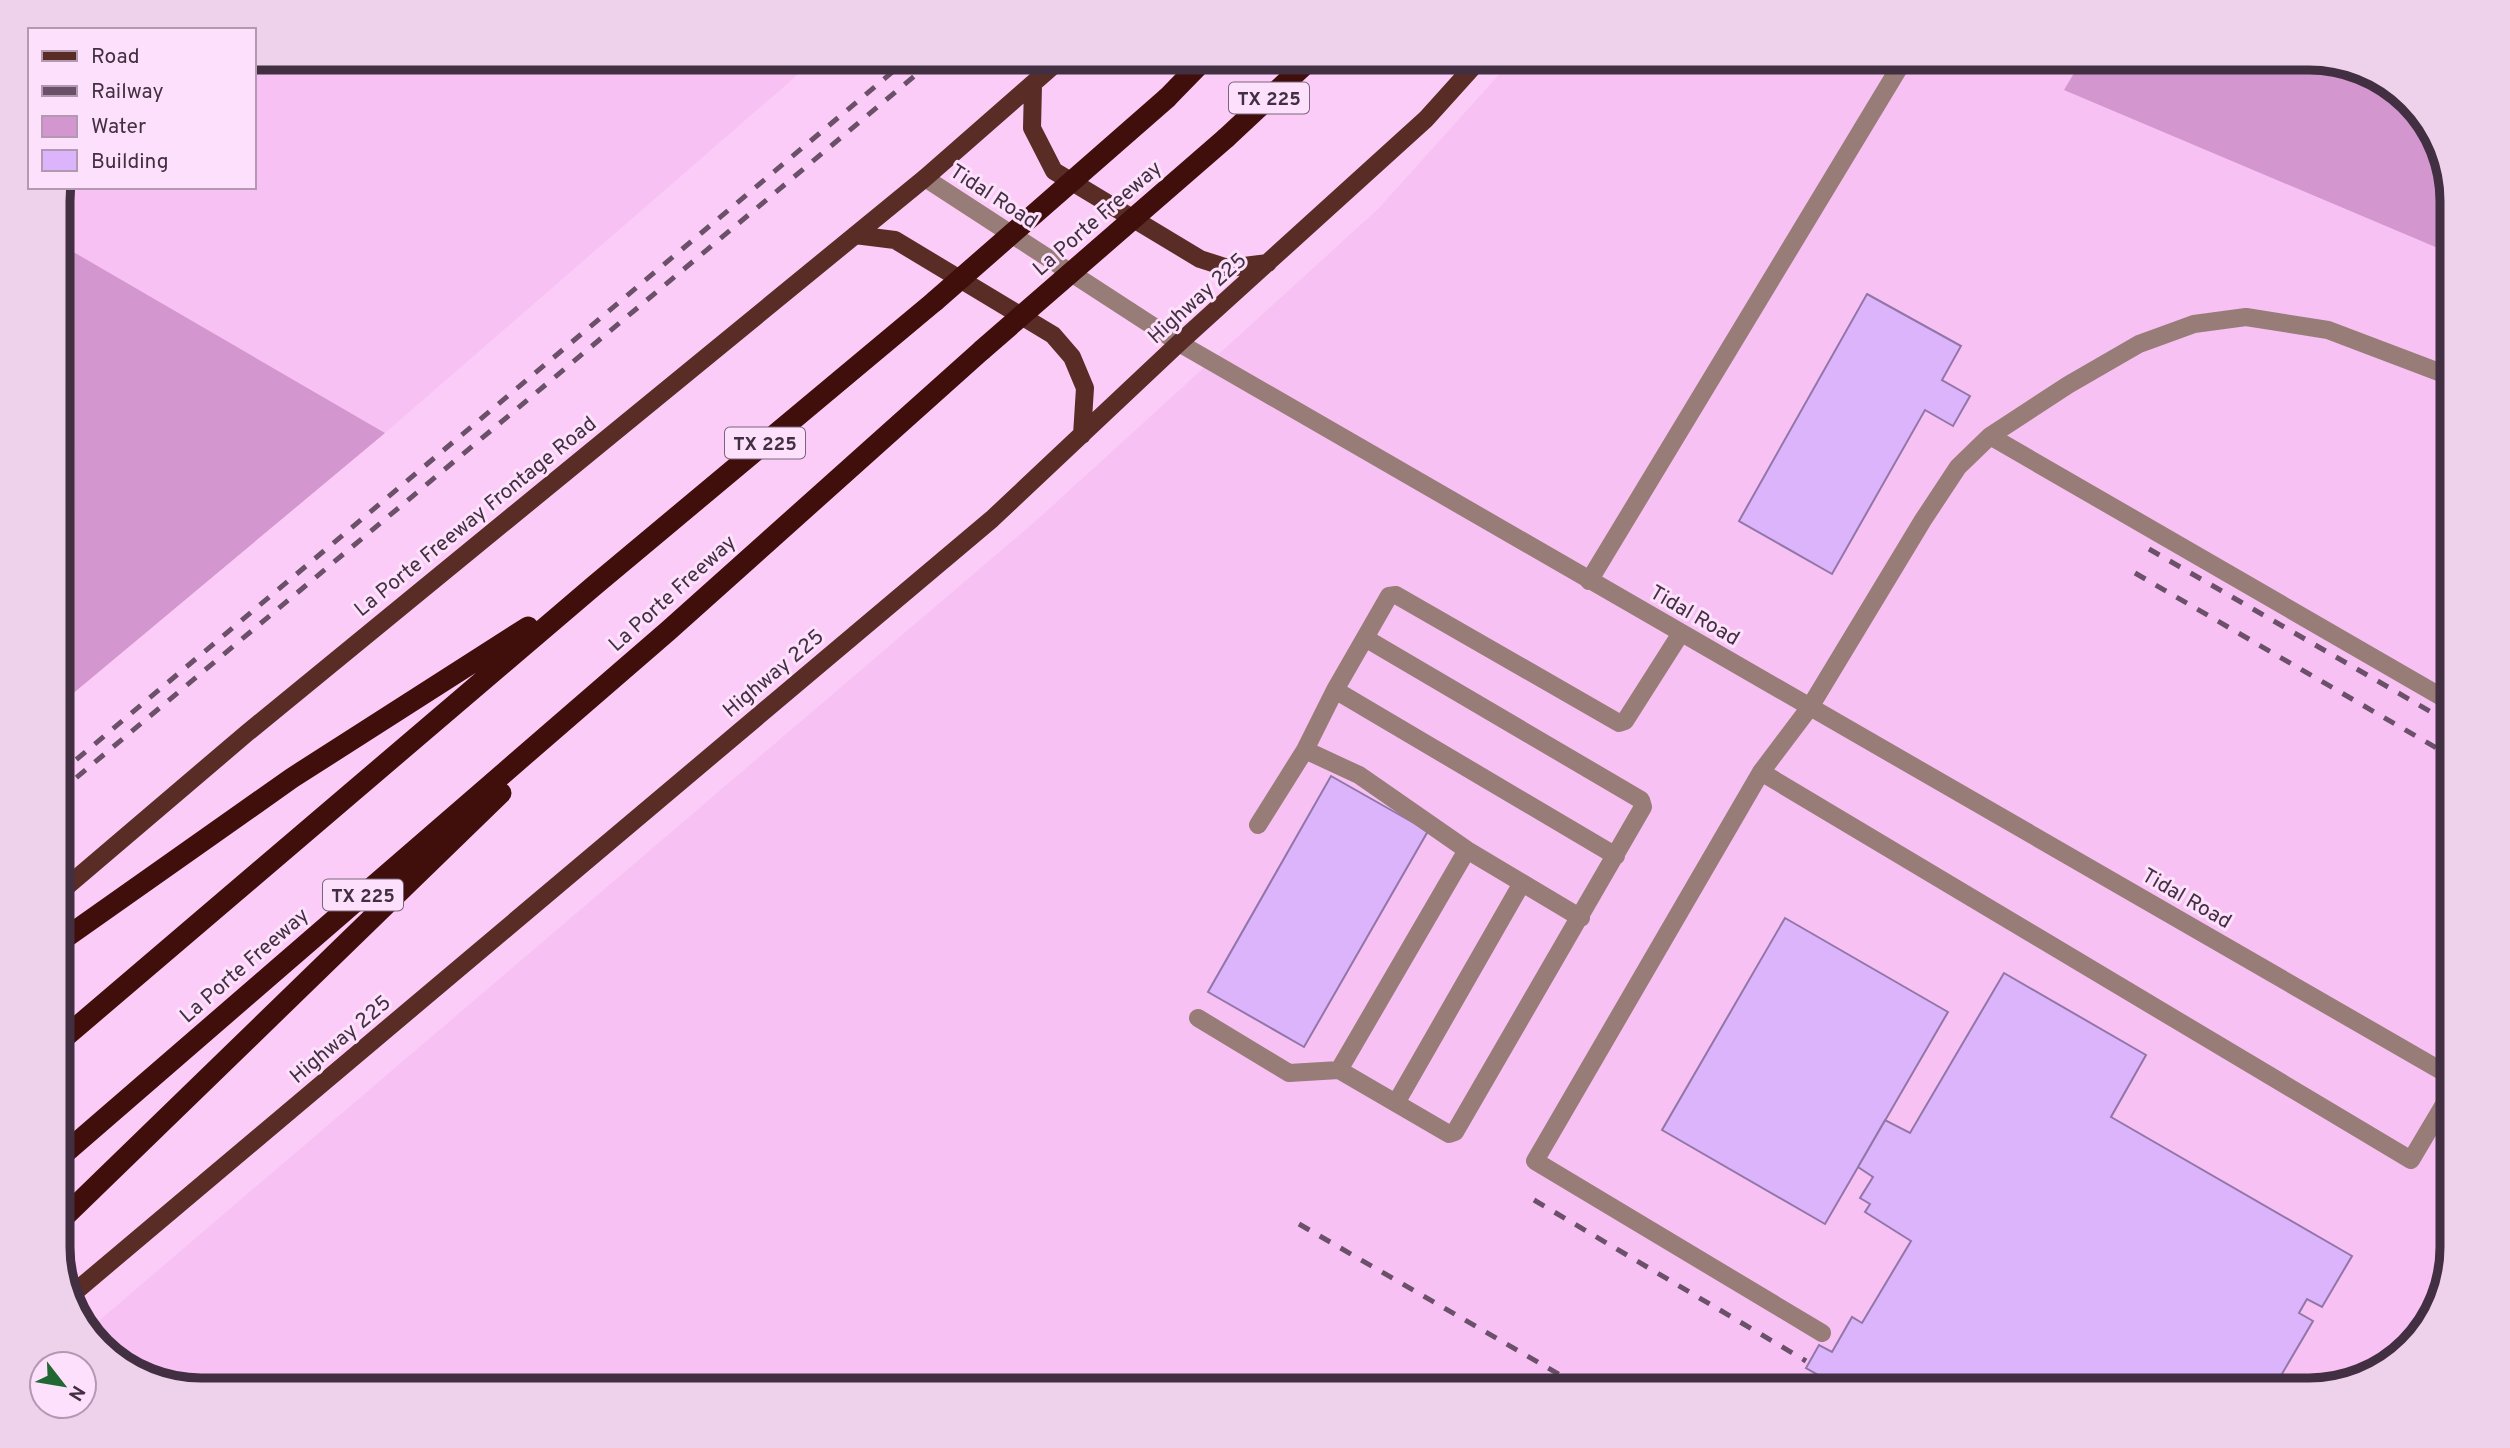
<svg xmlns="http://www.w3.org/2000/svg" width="2510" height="1448" viewBox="0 0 2510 1448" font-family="Overpass,sans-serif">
<rect width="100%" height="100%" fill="#fcccf8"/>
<!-- built -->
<path fill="#f7c1f3" d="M 254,58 L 817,58 L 385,433 L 58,243 L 59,187 L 254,187 Z
M 1514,58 L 2309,58 L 2380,77 L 2428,122 L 2452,192 L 2452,1248 L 2433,1318 L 2381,1371 L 2310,1390 L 201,1390 L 130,1371 L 88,1330 L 1039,518 L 1379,208 Z"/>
<!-- water -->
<path fill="#d396cf" d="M 2083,58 L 2309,58 L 2380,77 L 2428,122 L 2452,192 L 2452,254 L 2064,90 Z
M 58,243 L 385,433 L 58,706 Z"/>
<!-- building -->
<path fill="#dbb4fb" stroke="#9176a7" stroke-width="2" d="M 1867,294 L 1961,346 L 1942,380 L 1970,396 L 1953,426 L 1925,410 L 1832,574 L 1739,521 Z
M 1331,776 L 1428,831 L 1304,1047 L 1208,992 Z
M 1785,918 L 1948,1012 L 1825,1224 L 1662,1130 Z
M 2004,973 L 2146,1055 L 2111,1117 L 2352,1256 L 2322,1307 L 2307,1299 L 2299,1313 L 2313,1321 L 2279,1379 L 2298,1390 L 1845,1390 L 1806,1368 L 1819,1345 L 1832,1352 L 1852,1317 L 1862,1323 L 1911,1241 L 1865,1212 L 1870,1204 L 1860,1198 L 1873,1177 L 1858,1167 L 1885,1120 L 1910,1133 Z"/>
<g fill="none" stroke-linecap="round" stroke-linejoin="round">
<!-- minor -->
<path stroke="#977c77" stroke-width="18" d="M 925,178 L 1179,343 L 2452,1077
M 1990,436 L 2068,385 L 2139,344 L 2194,324 L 2246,317 L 2328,330 L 2452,377
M 1589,581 L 1905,58
M 1365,638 L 1641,800 L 1643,807 L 1455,1132 L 1449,1134 L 1339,1070 L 1467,850
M 1335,690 L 1616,856
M 1305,750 L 1359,775 L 1467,850 L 1581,918
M 1761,772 L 2411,1160 L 2452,1091
M 1258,825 L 1305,750 L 1335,690 L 1389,596 L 1396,595 L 1619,723 L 1625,721 L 1681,633
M 1198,1018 L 1289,1073 L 1339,1070
M 1396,1103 L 1522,883
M 1822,1333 L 1535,1161 L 1761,772 L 1810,707 L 1923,520 L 1958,467 L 1990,436 L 2452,703"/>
<!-- major -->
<path stroke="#592c26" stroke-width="18" d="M 1033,85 L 1032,128 L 1054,171 L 1200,259 L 1228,268 L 1268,263
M 855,235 L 895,240 L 1053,335 L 1072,357 L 1085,388 L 1082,435
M 58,894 L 247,733 L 925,178 L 1062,58
M 70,1296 L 992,519 L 1179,343 L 1426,119 L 1481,58"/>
<!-- highway -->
<path stroke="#410f0b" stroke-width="21" d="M 1167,98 L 1206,58
M 1226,138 L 1312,58
M 58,943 L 292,778 L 528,627
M 58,1043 L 595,585 L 935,301
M 58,1159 L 668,631 L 982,350
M 58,1223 L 501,793"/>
<!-- rail -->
<path stroke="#6a5068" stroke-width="5" stroke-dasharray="12 12" stroke-linecap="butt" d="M 2149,549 L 2452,724
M 2135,573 L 2452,757
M 58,775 L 909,58
M 58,793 L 936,58
M 1534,1200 L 1806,1361
M 1299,1224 L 1586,1390"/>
<!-- highway-bridge -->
<path stroke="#410f0b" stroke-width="21" d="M 935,301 L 1167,98
M 982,350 L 1226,138"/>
</g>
<g text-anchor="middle" stroke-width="6" stroke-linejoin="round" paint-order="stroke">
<!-- shield labels -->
<g fill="#fde0fb" stroke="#7a6479" stroke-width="2">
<rect x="1229" y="82.5" width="80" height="31" rx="5"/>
<rect x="725" y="427.5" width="80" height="31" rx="5"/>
<rect x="323" y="879.5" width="80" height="31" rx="5"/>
</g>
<g font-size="19" font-weight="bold" fill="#422f41">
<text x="1269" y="105">TX 225</text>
<text x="765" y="450">TX 225</text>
<text x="363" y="902">TX 225</text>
</g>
<!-- street labels -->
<g font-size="21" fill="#422f41" stroke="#fde0fb">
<text transform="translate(994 196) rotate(33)" y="7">Tidal Road</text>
<text transform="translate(1097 218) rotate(-41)" y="7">La Porte Freeway</text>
<text transform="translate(1197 298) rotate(-42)" y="7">Highway 225</text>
<text transform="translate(475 516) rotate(-39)" y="7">La Porte Freeway Frontage Road</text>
<text transform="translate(672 593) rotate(-42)" y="7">La Porte Freeway</text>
<text transform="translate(1695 615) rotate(30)" y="7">Tidal Road</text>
<text transform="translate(773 673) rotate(-40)" y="7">Highway 225</text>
<text transform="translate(2187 898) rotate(30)" y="7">Tidal Road</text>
<text transform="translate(244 965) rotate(-41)" y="7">La Porte Freeway</text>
<text transform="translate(340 1039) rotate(-40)" y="7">Highway 225</text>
</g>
</g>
<!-- crop -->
<path d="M0 0H2510V1448H0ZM201 70H2309A131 131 0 0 1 2440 201V1247A131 131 0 0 1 2309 1378H201A131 131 0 0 1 70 1247V201A131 131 0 0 1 201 70Z" fill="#eed2ec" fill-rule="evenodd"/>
<path fill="none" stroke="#422f41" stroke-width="9" d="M201 70H2309A131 131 0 0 1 2440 201V1247A131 131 0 0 1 2309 1378H201A131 131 0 0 1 70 1247V201A131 131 0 0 1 201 70Z"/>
<!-- legend -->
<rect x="28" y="28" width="228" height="161" fill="#fde0fb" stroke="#b299b1" stroke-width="2"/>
<rect x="42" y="51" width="35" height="10" fill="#592c26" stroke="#b299b1" stroke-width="2"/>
<text x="91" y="63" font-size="21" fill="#422f41">Road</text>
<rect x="42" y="86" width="35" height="10" fill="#6a5068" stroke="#b299b1" stroke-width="2"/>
<text x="91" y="98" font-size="21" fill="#422f41">Railway</text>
<rect x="42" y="116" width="35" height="21" fill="#d396cf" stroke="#b299b1" stroke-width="2"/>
<text x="91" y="133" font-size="21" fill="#422f41">Water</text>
<rect x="42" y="150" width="35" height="21" fill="#dbb4fb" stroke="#b299b1" stroke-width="2"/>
<text x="91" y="168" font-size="21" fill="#422f41">Building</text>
<!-- north arrow -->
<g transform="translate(63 1385) rotate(121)"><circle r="33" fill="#fde0fb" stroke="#b299b1" stroke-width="2"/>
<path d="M0-5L12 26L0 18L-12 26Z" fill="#216734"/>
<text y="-10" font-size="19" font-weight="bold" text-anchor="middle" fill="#422f41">N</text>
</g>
</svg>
